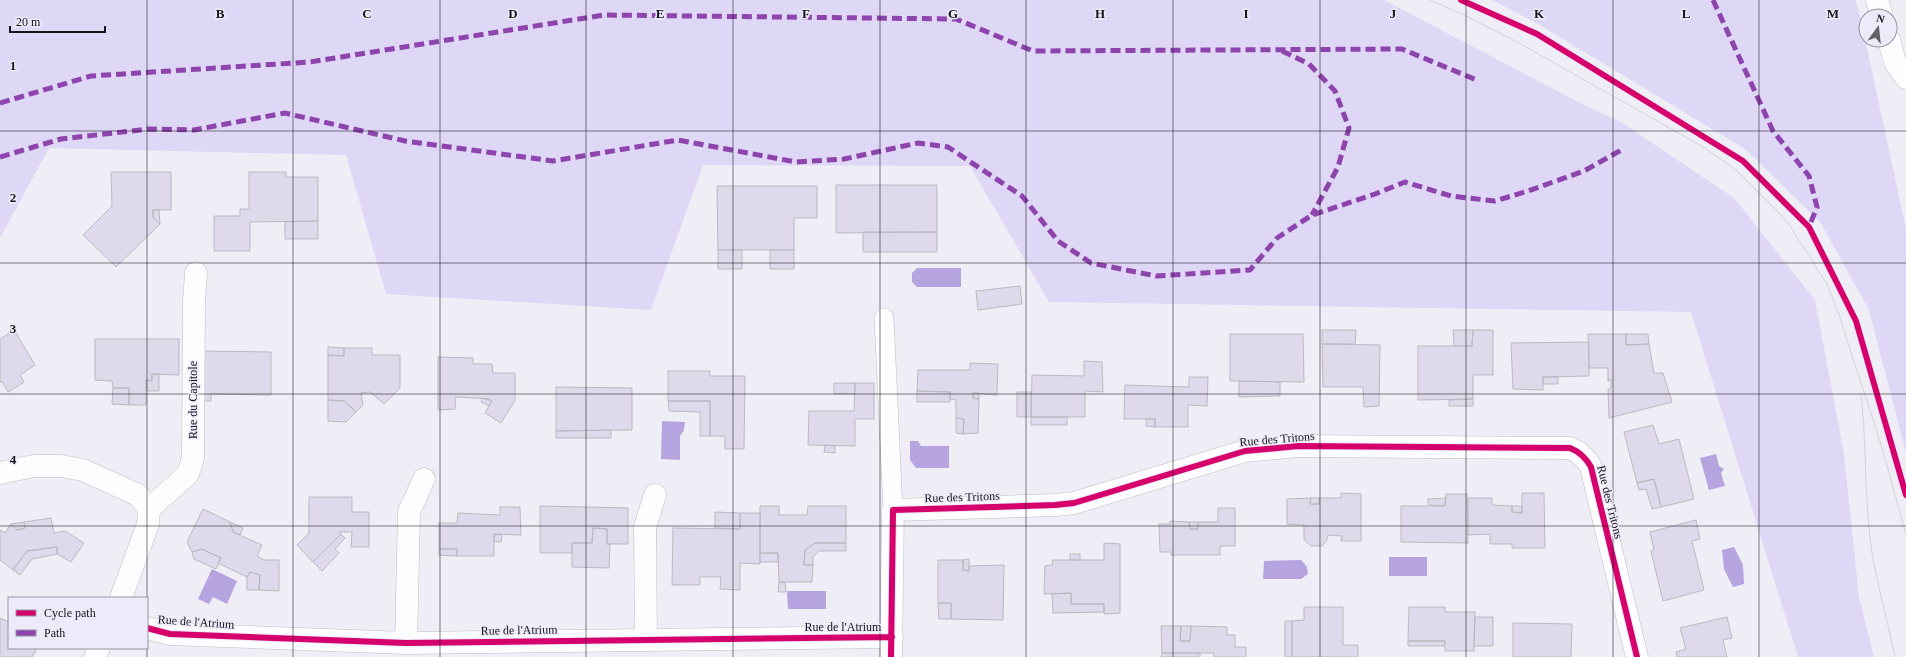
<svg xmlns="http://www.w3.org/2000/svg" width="1906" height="657" viewBox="0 0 1906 657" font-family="Georgia,serif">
<rect width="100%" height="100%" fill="#efeef6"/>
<!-- green -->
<path fill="#ded7f5" d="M 0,0 L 1384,0 L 1580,103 L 1621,122 L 1734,198 L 1815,300 L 1844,454 L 1859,597 L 1874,657 L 1798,657 L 1691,312 L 1049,302 L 970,166 L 703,165 L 651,310 L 386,294 L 346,155 L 49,148 L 0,238 Z
M 1492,0 L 1855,0 L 1859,11 L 1906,229 L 1906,453 L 1869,310 L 1820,222 L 1745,149 L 1538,24 Z"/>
<!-- water -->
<path fill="#b6a4e0" d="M 917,268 L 961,268 L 961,287 L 917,287 L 912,282 L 912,273 Z
M 662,421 L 685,422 L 684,430 L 680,436 L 680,460 L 661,459 Z
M 910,441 L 918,441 L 921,446 L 949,446 L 949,468 L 916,468 L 910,460 Z
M 1716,454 L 1719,466 L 1724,469 L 1721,473 L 1725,486 L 1709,490 L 1700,458 Z
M 1734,547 L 1743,565 L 1744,584 L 1733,587 L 1724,569 L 1722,550 Z
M 1389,557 L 1427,557 L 1427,576 L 1389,576 Z
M 1301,560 L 1307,567 L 1308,574 L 1301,579 L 1263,579 L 1264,561 Z
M 212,569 L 237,581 L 227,604 L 213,597 L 209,604 L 198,599 Z
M 787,591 L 826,591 L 826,609 L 788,609 Z"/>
<!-- building -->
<path fill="#dedaeb" stroke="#bab9c0" d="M 111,172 L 171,172 L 171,210 L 153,210 L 153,217 L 160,224 L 116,267 L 83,235 L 112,206 Z
M 249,172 L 286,172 L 286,177 L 318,177 L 318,221 L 250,222 L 250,251 L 214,251 L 214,216 L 240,216 L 240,209 L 249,209 Z
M 836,185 L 937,185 L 937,232 L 836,233 Z
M 717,186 L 817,186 L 817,218 L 794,218 L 794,250 L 718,250 Z
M 153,210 L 159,210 L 160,224 L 153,217 Z
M 318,221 L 318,239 L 285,239 L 285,222 Z
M 863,232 L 937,232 L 937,252 L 863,252 Z
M 718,250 L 742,250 L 742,269 L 718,269 Z
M 770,250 L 794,250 L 794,269 L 770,269 Z
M 1020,286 L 1022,304 L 978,310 L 976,291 Z
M 14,330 L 35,365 L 20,375 L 24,382 L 8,392 L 2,381 L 0,383 L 0,339 Z
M 1322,330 L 1356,330 L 1355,344 L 1322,344 Z
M 1453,330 L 1473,330 L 1472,346 L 1454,346 Z
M 1473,330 L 1493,330 L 1493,375 L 1473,375 L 1473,399 L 1418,400 L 1418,346 L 1472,346 Z
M 1230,334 L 1303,334 L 1304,382 L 1230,381 Z
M 1588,334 L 1626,334 L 1626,345 L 1649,344 L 1654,373 L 1663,373 L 1672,402 L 1609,418 L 1608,390 L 1611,388 L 1611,379 L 1608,382 L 1608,368 L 1589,368 Z
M 1626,334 L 1648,334 L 1649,344 L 1626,345 Z
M 95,339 L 179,339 L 179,375 L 152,374 L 152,381 L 146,380 L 146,405 L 129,405 L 129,388 L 113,388 L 112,381 L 95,380 Z
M 1589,342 L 1589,376 L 1543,377 L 1543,390 L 1513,389 L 1511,343 Z
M 1322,344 L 1380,345 L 1379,406 L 1364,407 L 1363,387 L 1323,387 Z
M 328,347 L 344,348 L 344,356 L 328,355 Z
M 344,348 L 372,348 L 372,355 L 400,355 L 400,388 L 384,404 L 370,392 L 361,393 L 363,405 L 356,412 L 344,401 L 328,400 L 328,355 L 344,356 Z
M 199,351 L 271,352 L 271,395 L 211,394 L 211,401 L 198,401 Z
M 438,357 L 473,358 L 473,364 L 492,364 L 493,373 L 515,373 L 515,400 L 501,423 L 485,413 L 492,401 L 489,399 L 456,397 L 455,409 L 438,410 Z
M 1084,361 L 1102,362 L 1103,392 L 1085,391 L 1085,417 L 1031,417 L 1032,375 L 1084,376 Z
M 970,363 L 998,364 L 997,395 L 973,393 L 973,398 L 979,399 L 978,433 L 963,434 L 964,419 L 956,418 L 956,400 L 950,399 L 950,392 L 917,391 L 918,370 L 970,370 Z
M 668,371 L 710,371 L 710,376 L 745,376 L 744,449 L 725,449 L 725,436 L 710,436 L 710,401 L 668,401 Z
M 152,374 L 159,374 L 159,391 L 147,391 L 146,380 L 152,381 Z
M 1189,377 L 1208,377 L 1207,406 L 1188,405 L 1188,427 L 1155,427 L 1155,419 L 1124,419 L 1125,385 L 1189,387 Z
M 1543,377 L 1558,377 L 1558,384 L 1543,384 Z
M 1239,381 L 1280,382 L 1280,396 L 1239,397 Z
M 834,383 L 855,383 L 855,394 L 834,394 Z
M 855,383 L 874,383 L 874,419 L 855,419 L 855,446 L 808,445 L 809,411 L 854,411 Z
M 556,387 L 632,388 L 632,430 L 556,431 Z
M 113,388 L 129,388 L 129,405 L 112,404 Z
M 917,391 L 950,392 L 950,402 L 917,402 Z
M 1017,392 L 1031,392 L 1031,417 L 1017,417 Z
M 973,393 L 979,393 L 979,399 L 973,398 Z
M 483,398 L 492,401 L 489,406 L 481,402 Z
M 1473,399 L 1473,406 L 1449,406 L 1449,400 Z
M 328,400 L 344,401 L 356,412 L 346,422 L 328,421 Z
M 668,401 L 710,401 L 710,436 L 700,436 L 700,412 L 669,411 Z
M 1031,417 L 1067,417 L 1067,425 L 1031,425 Z
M 956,418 L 964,419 L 963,434 L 956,433 Z
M 1146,419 L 1155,419 L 1155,427 L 1146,426 Z
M 1653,425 L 1659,444 L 1679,439 L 1694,499 L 1661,507 L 1654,479 L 1637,483 L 1624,432 Z
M 611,430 L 611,438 L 556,438 L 556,431 Z
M 825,445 L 835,446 L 835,453 L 824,452 Z
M 1654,479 L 1661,507 L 1652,509 L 1646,489 L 1639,490 L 1637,483 Z
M 1341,493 L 1361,494 L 1361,541 L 1341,541 L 1342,536 L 1328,535 L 1327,540 L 1322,546 L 1311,546 L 1304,540 L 1304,525 L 1287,524 L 1287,499 L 1311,498 L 1310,504 L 1319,504 L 1319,498 L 1341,498 Z
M 1522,493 L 1544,493 L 1545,548 L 1512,548 L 1512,544 L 1490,544 L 1490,534 L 1468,535 L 1468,498 L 1492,498 L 1492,505 L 1512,506 L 1512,512 L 1522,513 Z
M 1446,494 L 1467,494 L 1468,543 L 1401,542 L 1401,506 L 1445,506 Z
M 309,497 L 352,497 L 352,512 L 369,512 L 369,547 L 351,547 L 352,532 L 339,532 L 341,534 L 313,562 L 297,545 L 309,533 Z
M 1311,498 L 1319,498 L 1319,504 L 1310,504 Z
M 1446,498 L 1445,506 L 1428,505 L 1428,499 Z
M 540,506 L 628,508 L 628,544 L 607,544 L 607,529 L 593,528 L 592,543 L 572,543 L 572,553 L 540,553 Z
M 760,506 L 779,506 L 779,515 L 807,515 L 808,506 L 846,506 L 846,543 L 815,543 L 805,550 L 804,565 L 813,565 L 812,582 L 779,582 L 778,553 L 760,553 Z
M 1512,506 L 1522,506 L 1522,513 L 1512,512 Z
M 500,507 L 520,507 L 521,535 L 494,534 L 494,556 L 457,556 L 457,549 L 439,549 L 439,523 L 457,523 L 458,513 L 500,515 Z
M 1218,508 L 1235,508 L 1235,546 L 1220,546 L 1220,555 L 1171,555 L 1171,552 L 1160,552 L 1159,524 L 1170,524 L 1170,521 L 1189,522 L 1190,529 L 1198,529 L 1198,522 L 1218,522 Z
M 203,509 L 230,522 L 233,532 L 262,545 L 257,556 L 264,560 L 279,560 L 279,591 L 259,590 L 260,575 L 250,572 L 247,577 L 218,563 L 221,558 L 202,549 L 192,552 L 187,542 Z
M 715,512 L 740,513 L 740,529 L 715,528 Z
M 740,513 L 760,513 L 760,564 L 740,563 L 740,590 L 720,589 L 721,577 L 700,577 L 700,585 L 672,585 L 673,528 L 740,529 Z
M 51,518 L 54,533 L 65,531 L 84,543 L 71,562 L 57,554 L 57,547 L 27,551 L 13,570 L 0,560 L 0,530 L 5,533 L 11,524 L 17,530 L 25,528 L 24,522 Z
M 1696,520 L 1700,539 L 1692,541 L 1704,590 L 1663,601 L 1651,551 L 1654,550 L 1650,532 Z
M 24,522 L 25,528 L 17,530 L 11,524 Z
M 230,522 L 243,528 L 240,535 L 233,532 Z
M 1189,522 L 1198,522 L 1198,529 L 1190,529 Z
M 593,528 L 607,529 L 607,544 L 610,544 L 609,568 L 572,567 L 572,543 L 592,543 Z
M 341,534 L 345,538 L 335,549 L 339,553 L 322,571 L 313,562 Z
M 494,534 L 502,535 L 501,542 L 494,542 Z
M 815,543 L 846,543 L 846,551 L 819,551 L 813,557 L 813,565 L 804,565 L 805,550 Z
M 1104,543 L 1120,544 L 1120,613 L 1104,614 L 1104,604 L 1071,604 L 1071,593 L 1044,594 L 1045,566 L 1052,565 L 1053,560 L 1104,560 Z
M 57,547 L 57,554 L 32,559 L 20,575 L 13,570 L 27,551 Z
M 202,549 L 221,558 L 216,569 L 194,559 L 192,552 Z
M 439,549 L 457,549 L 457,556 L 439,555 Z
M 760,553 L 778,553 L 778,562 L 760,562 Z
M 1070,554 L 1080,554 L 1080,560 L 1070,560 Z
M 969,559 L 969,571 L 963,570 L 963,560 Z
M 938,560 L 963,560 L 963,570 L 969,571 L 969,566 L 1004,565 L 1003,620 L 951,619 L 951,603 L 938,603 Z
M 250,572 L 260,575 L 259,590 L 247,590 L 247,577 Z
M 779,582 L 785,583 L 786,592 L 778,592 Z
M 1071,593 L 1071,604 L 1104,604 L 1104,612 L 1053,613 L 1052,594 Z
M 938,603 L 951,603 L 951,619 L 939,619 Z
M 1304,607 L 1343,607 L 1343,645 L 1358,645 L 1358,657 L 1292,657 L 1292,621 L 1304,620 Z
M 1409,607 L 1445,607 L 1445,612 L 1475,612 L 1474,651 L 1445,651 L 1445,641 L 1408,641 Z
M 1475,617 L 1493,617 L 1493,646 L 1474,646 Z
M 1727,617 L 1732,638 L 1723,640 L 1727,657 L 1677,657 L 1676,652 L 1686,649 L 1680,628 Z
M 0,618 L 9,622 L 9,648 L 37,648 L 32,657 L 0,657 Z
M 1285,621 L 1292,621 L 1292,657 L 1285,657 Z
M 1513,623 L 1572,624 L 1571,657 L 1513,657 Z
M 1161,626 L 1181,626 L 1180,641 L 1190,641 L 1191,626 L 1227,627 L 1227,635 L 1235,635 L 1235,647 L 1246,647 L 1246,657 L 1214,657 L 1214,653 L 1162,653 Z
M 1181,626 L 1191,626 L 1190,641 L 1180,641 Z
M 1408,641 L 1445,641 L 1444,646 L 1408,646 Z
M 1162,653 L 1200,653 L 1200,657 L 1161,657 Z"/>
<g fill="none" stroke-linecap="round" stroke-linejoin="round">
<!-- service casing -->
<g stroke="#bfbec3" stroke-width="20">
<path id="service" d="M 884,318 L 893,510"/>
</g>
<!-- minor casing -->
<g stroke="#bfbec3" stroke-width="23">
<path id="minor" d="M 0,473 L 34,466 L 61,466 L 83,470 L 138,495 L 149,509 L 148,524 L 121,598
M 149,509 L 188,474 L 193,458 L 194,302 L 196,273
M 147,628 L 170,634 L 406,643 L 892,637
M 646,639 L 645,527 L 655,495
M 406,643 L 409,512 L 424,479
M 95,657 L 99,648
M 891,657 L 893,510 L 1055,505 L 1074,503 L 1245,451 L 1298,446 L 1570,448 C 1580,452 1586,458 1591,467 L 1637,657"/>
</g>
<!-- primary casing -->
<g stroke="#bfbec3" stroke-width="23">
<path id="primary" d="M 1877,0 L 1882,16
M 1889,40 L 1895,62 L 1906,78"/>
</g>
<!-- service -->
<use href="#service" stroke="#fdfcfe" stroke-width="19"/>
<!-- minor -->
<use href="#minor" stroke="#fdfcfe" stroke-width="22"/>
<!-- primary -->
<use href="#primary" stroke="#fdfcfe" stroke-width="22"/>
<!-- tram -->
<path stroke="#d3d3d6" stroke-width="1" d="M 1430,0 L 1464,15 L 1517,42 L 1705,148 L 1736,170 L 1786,220 L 1827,284 L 1839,315 L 1883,451 L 1906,535
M 1861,394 C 1867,447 1864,500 1872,553 C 1878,588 1888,622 1895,657"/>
<!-- quiet -->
<path stroke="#8e44ad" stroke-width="5" stroke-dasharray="10 5" stroke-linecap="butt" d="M 1713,0 L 1773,131 L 1809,176 L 1817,207 L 1809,227
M 1282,51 L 1309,64 L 1335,91 L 1349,128 L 1338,167 L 1312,215
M 0,103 L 91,76 L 310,62 L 604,15 L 956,19 L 1033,51 L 1402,49 L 1479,81
M 0,157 L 61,139 L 149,129 L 194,130 L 285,113 L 405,141 L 553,161 L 678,140 L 796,162 L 844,159 L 918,143 L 948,147 L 1022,196 L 1058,241 L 1091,263 L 1156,276 L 1250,270 L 1277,238 L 1312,215 L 1375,194 L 1405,182 L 1451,196 L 1495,201 L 1528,191 L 1584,171 L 1623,149"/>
<!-- cycleway casing -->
<g stroke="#edeaf9" stroke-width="8">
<path id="cycleway" d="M 1461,0 L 1537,34 L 1743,161 L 1809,227 L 1856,321 L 1906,495
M 147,628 L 170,634 L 406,643 L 892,637
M 891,657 L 893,510 L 1055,505 L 1074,503 L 1245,451 L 1298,446 L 1570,448 C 1580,452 1586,458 1591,467 L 1637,657"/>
</g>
<!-- cycleway -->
<use href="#cycleway" stroke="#d6006c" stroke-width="6"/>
</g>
<!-- grid -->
<path fill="none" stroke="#161419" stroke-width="1" stroke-opacity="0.55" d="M 147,0 L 147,598M 293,0 L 293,657M 440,0 L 440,657M 586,0 L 586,657M 733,0 L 733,657M 880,0 L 880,657M 1026,0 L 1026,657M 1173,0 L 1173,657M 1320,0 L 1320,657M 1466,0 L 1466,657M 1613,0 L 1613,657M 1759,0 L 1759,657M 0,131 L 1906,131M 0,263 L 1906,263M 0,394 L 1906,394M 0,526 L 1906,526M 147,648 L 147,657"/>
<g text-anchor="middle" stroke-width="3" stroke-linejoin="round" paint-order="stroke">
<!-- street labels -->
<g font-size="12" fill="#161419" stroke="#edeaf9">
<text transform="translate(193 400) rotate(-90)" y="4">Rue du Capitole</text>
<text transform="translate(1277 439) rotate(-5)" y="4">Rue des Tritons</text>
<text transform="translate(962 497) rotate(-2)" y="4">Rue des Tritons</text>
<text transform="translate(1610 502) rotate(76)" y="4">Rue des Tritons</text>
<text transform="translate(196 622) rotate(4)" y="4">Rue de l'Atrium</text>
<text x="843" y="631">Rue de l'Atrium</text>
<text transform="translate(519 630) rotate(-1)" y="4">Rue de l'Atrium</text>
</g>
</g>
<g font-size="13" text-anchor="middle" font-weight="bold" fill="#161419" stroke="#edeaf9" stroke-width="3" stroke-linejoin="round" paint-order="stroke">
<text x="220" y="18">B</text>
<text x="367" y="18">C</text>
<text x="513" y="18">D</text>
<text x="660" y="18">E</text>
<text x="806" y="18">F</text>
<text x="953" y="18">G</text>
<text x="1100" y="18">H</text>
<text x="1246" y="18">I</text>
<text x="1393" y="18">J</text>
<text x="1539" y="18">K</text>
<text x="1686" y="18">L</text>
<text x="1833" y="18">M</text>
<text x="13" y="70">1</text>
<text x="13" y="202">2</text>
<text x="13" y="333">3</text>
<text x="13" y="464">4</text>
</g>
<!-- legend -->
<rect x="8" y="597" width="140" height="52" fill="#edeaf9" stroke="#97949f"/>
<rect x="16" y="610" width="20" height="6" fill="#d6006c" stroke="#97949f"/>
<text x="44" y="617" font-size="12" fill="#161419">Cycle path</text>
<rect x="16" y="630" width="20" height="6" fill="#8e44ad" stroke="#97949f"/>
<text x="44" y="637" font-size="12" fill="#161419">Path</text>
<!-- north arrow -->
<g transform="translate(1878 28) rotate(15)"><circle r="19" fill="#edeaf9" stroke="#97949f"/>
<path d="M0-3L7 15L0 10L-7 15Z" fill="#626066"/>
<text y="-6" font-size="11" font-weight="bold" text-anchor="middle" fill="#161419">N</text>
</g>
<!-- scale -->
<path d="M10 26v6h95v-6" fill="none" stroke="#161419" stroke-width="2"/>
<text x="16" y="26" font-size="12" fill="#161419" stroke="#edeaf9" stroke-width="3" paint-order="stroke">20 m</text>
</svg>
